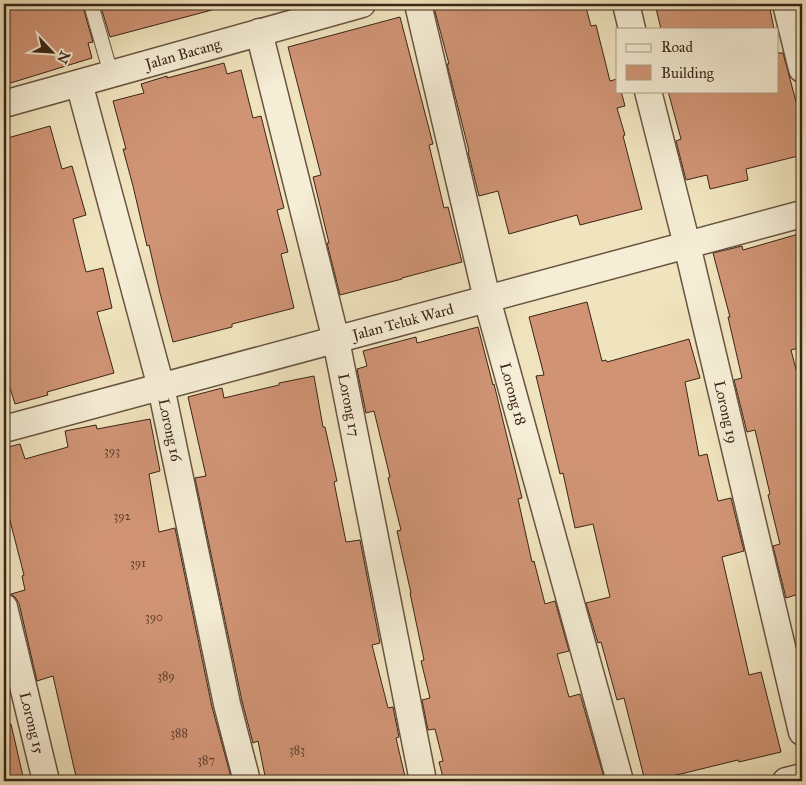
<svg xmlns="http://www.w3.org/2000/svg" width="806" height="785" viewBox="0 0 806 785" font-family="'IM FELL Great Primer',serif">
<rect width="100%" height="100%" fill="#f0e4be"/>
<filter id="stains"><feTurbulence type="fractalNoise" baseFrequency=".004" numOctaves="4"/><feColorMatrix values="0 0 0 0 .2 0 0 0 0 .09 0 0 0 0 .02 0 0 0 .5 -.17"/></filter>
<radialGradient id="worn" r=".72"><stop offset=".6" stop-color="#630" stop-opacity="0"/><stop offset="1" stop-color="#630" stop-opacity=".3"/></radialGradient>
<!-- building -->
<path fill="#d09475" stroke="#3b2417" d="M 4,4 L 82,4 L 93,42 L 88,43 L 92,58 L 4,85 Z
M 100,4 L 212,4 L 212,10 L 110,37 Z
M 433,4 L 585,4 L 591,26 L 596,25 L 610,81 L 617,79 L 617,91 L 621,91 L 625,106 L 617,108 L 625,135 L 623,136 L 642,209 L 580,225 L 577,215 L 509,234 L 498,191 L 479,196 L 468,152 L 469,151 L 447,64 L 449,64 Z
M 655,4 L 769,4 L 774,29 L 661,29 Z
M 400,17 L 433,144 L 429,145 L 444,208 L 448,207 L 462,262 L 402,278 L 402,279 L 340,295 L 327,243 L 329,243 L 313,177 L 321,175 L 288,47 Z
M 777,53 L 783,53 L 798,109 L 802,128 L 802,155 L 746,169 L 748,180 L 710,189 L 707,175 L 686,180 L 676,141 L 681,139 L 668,91 L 777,91 Z
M 224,63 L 227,74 L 241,70 L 253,118 L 261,116 L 284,208 L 277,210 L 288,252 L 281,254 L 294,308 L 232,324 L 232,327 L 173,342 L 160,293 L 149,245 L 147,246 L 133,186 L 123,149 L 126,149 L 113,101 L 144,93 L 141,84 L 167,76 L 167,78 Z
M 50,126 L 62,169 L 72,166 L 86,215 L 73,219 L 86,272 L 103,268 L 112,308 L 97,312 L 114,373 L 47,392 L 48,395 L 15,404 L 10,388 L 4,389 L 4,139 Z
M 802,233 L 802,347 L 791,350 L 802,393 L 802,593 L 786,598 L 773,546 L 780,544 L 768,495 L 770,494 L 755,430 L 747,432 L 734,380 L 742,378 L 728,317 L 730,317 L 713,253 L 742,246 L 743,250 Z
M 587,302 L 602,361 L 606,360 L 607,362 L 689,339 L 700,378 L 685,382 L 699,456 L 707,454 L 718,501 L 731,498 L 744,551 L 722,557 L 749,675 L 761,672 L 781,752 L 739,762 L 738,760 L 652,781 L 645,781 L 624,698 L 617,700 L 601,642 L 598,643 L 586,603 L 610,597 L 593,524 L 575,528 L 563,473 L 560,474 L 536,376 L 544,375 L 529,317 Z
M 478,327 L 493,385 L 494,384 L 522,498 L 518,499 L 532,562 L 534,561 L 545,604 L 555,601 L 569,651 L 557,654 L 569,697 L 580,694 L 605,781 L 444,781 L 439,762 L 443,761 L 435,729 L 428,730 L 422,700 L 430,698 L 421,661 L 424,660 L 410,593 L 411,593 L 397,531 L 401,530 L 388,478 L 390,477 L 374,411 L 366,413 L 357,369 L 367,366 L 363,351 L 416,337 L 417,343 Z
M 314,376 L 323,427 L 325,427 L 337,481 L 334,482 L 346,542 L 360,540 L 380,643 L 372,645 L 388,708 L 393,707 L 399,737 L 396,738 L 406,781 L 266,781 L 258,741 L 253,743 L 242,701 L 195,478 L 206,476 L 188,397 L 222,388 L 224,398 L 279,385 L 279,383 Z
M 150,419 L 160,471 L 149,474 L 159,532 L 175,528 L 212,707 L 232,781 L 77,781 L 53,676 L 37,681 L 19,603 L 15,597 L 11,594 L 25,590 L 22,576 L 24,575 L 7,509 L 4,510 L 4,448 L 20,444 L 25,459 L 68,447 L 65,431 L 96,425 L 97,429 Z
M 4,724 L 11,724 L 24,781 L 4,781 Z"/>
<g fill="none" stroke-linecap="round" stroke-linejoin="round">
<!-- lane casing -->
<g stroke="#685441" stroke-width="16">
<path id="lane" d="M 91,4 L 111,74"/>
</g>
<!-- street casing -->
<g stroke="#685441" stroke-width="29">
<path id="street" d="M 418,4 L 487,299 L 620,781
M 626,4 L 632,29
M 786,4 L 802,69
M 259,32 L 336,340 L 423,781
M 79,83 L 161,387 L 227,704 L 247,781
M 648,91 L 687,245 L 802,732
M 4,104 L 362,4
M 4,429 L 802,214
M 4,607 L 46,781
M 786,781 L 802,777"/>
</g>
<!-- lane -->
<use href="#lane" stroke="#f5edd5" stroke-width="14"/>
<!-- street -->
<use href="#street" stroke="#f5edd5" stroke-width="26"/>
</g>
<g text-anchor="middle" stroke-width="4" stroke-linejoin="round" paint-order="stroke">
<!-- number labels -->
<g font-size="12" fill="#60402e">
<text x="112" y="455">393</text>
<text x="122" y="520">392</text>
<text x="138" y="567">391</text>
<text x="154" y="621">390</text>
<text x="166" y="680">389</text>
<text x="179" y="737">388</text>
<text x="297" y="754">383</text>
<text x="206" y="764">387</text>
</g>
<!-- street labels -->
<g font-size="15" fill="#3b2417" stroke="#f5edd5">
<text transform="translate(183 54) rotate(-16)" y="5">Jalan Bacang</text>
<text transform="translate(403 322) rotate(-15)" y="5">Jalan Teluk Ward</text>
<text transform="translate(513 394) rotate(75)" y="5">Lorong 18</text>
<text transform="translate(349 405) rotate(79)" y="5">Lorong 17</text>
<text transform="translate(726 412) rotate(77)" y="5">Lorong 19</text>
<text transform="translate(170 430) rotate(78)" y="5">Lorong 16</text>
<text transform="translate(32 723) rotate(76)" y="5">Lorong 15</text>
</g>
</g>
<!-- margin -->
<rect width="806" height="785" fill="none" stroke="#f0e4be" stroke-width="20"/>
<rect x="5" y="5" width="796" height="775" fill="none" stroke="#3b2417" stroke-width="2.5"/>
<rect x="10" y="10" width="786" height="765" fill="none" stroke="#3b2417"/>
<!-- legend -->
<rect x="616" y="28" width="162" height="65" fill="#f5edd5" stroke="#ab9d89"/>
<rect x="626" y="44" width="25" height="8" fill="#f5edd5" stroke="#ab9d89"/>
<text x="661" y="52" font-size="15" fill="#3b2417">Road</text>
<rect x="626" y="65" width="25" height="15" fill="#d09475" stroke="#ab9d89"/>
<text x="661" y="78" font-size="15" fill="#3b2417">Building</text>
<!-- north arrow -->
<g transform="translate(52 52) rotate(115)" stroke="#f5edd5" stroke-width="4" paint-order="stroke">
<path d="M0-4L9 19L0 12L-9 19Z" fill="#3b2417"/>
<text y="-8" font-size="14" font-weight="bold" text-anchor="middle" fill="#3b2417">N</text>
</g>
<rect width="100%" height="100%" filter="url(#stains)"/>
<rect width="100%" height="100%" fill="url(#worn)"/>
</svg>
